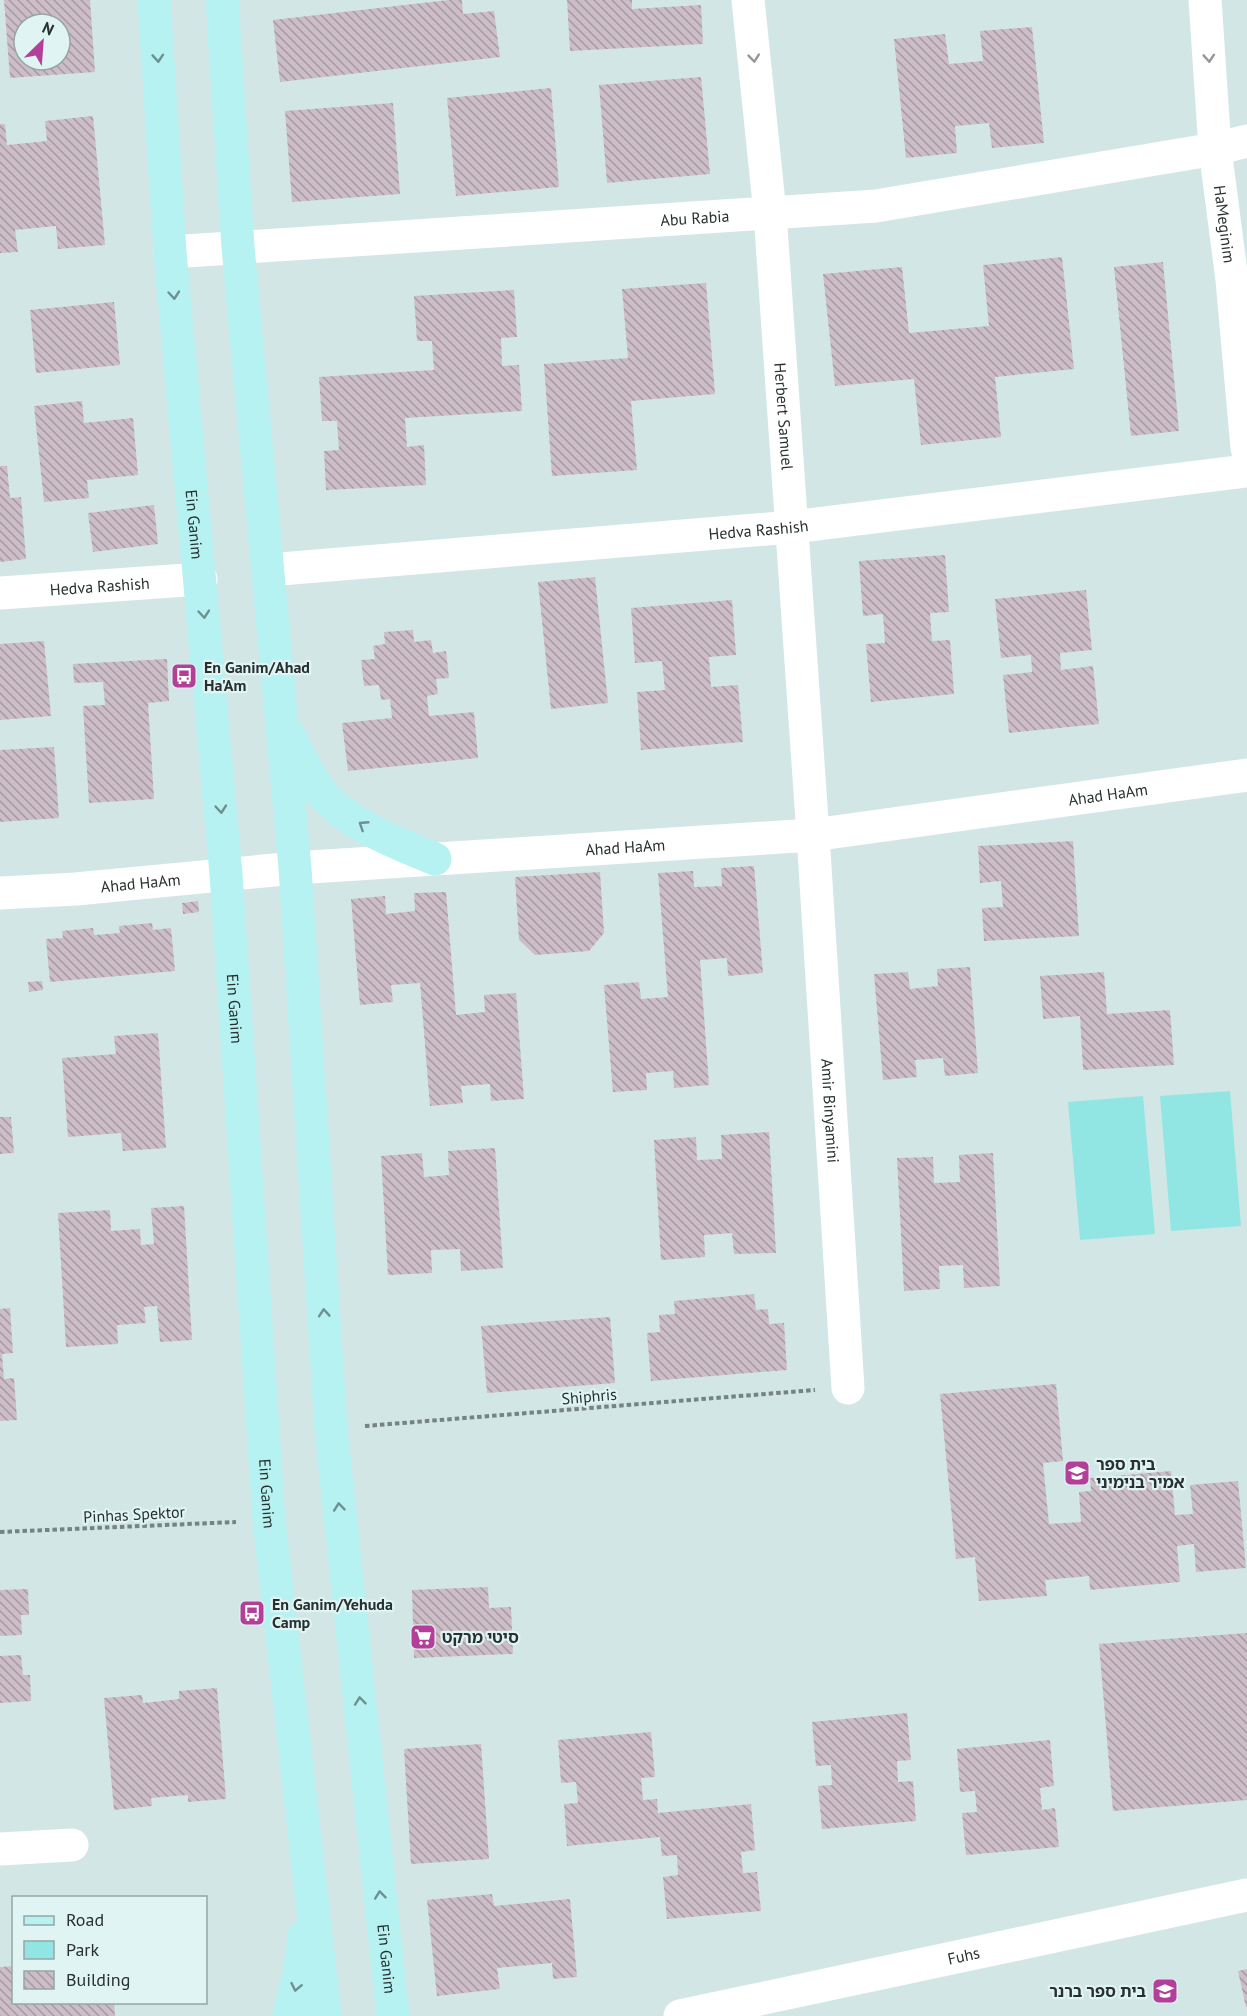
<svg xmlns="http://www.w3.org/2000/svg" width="1247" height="2016" viewBox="0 0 1247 2016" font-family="'PT Sans','Noto Sans Hebrew',sans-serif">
<defs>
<pattern id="building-back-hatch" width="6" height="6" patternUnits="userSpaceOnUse" patternTransform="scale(1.5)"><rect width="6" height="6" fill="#ccbdc7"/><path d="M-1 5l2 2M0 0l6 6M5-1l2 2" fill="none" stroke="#a69aa2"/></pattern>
</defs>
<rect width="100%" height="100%" fill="#d2e7e5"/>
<!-- green -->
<path fill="#91e6e3" d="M 1230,1091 L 1241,1226 L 1171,1231 L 1160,1096 Z
M 1143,1096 L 1155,1234 L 1080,1240 L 1068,1102 Z"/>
<!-- building -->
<path fill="url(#building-back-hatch)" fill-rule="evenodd" d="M 4,0 L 90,0 L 95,72 L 10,78 ZM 24,24 L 60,24 L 60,60 L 24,60 Z
M 449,0 L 462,0 L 463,14 L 494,11 L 500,57 L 280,82 L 273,20 Z
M 567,0 L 632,0 L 632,9 L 701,5 L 703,44 L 570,51 Z
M 1032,27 L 1044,143 L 992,148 L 989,123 L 955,126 L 957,153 L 906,158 L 894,39 L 945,34 L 949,64 L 983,61 L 980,31 Z
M 701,77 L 710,174 L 607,183 L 599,85 Z
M 551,88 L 559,187 L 456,196 L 447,98 Z
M 393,103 L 400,194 L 292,202 L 285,111 Z
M 93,116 L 105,245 L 58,249 L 56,226 L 15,230 L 18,252 L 0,253 L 0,124 L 5,124 L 7,145 L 47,141 L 45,121 Z
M 1062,257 L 1074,369 L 995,377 L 1001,437 L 921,445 L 914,379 L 835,386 L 823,274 L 902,267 L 909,333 L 989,326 L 983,265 Z
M 1163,262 L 1179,431 L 1131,436 L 1114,267 Z
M 706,283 L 715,394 L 631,401 L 637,470 L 552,476 L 544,364 L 628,358 L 622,289 Z
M 514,290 L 517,337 L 501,338 L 502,366 L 519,365 L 522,411 L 405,418 L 407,447 L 424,445 L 426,485 L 326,490 L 324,451 L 339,450 L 337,421 L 322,421 L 319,377 L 434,370 L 432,341 L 417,341 L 414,296 Z
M 114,302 L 120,365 L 36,373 L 30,310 Z
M 82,401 L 84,423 L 133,418 L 138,475 L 87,480 L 89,498 L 44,502 L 34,406 Z
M 0,466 L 7,466 L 10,498 L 21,497 L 26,559 L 0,562 Z
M 154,505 L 158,544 L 93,552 L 88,513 Z
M 945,555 L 949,612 L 930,613 L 932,641 L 950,640 L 954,694 L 871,702 L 866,644 L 885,643 L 883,614 L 863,616 L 859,561 Z
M 595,577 L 608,703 L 551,709 L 538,582 Z
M 1086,590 L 1092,650 L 1060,653 L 1061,670 L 1093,666 L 1099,724 L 1009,733 L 1003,675 L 1032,672 L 1031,655 L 1001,658 L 995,599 Z
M 732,600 L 736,655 L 709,657 L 711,687 L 738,685 L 743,742 L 641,750 L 637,692 L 665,690 L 662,661 L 635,663 L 631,608 Z
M 413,630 L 414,642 L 431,640 L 433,653 L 446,651 L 449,678 L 436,679 L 438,694 L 427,696 L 429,716 L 474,712 L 478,758 L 348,771 L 342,723 L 392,718 L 390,699 L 381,700 L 379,685 L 364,686 L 361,660 L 375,659 L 373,646 L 385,644 L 384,632 Z
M 44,641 L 51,716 L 0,720 L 0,644 Z
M 167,659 L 169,701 L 148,703 L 154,799 L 89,803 L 83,706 L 105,705 L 103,682 L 74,683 L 73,664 Z
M 54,747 L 59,818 L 0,822 L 0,750 Z
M 1073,841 L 1079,936 L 984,941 L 982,908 L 1003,907 L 1001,881 L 980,883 L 978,846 Z
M 754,866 L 763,973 L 728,976 L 727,958 L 700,960 L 709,1085 L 674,1088 L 673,1071 L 646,1073 L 647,1090 L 613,1092 L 604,985 L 639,982 L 641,999 L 668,997 L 658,873 L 693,871 L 694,887 L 722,886 L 721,868 Z
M 600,872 L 604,933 L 589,951 L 535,955 L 519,940 L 515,877 Z
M 446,892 L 456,1015 L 485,1012 L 484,995 L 516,993 L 524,1099 L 491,1101 L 490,1084 L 461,1086 L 463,1103 L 430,1106 L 420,983 L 391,985 L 393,1002 L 360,1005 L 351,899 L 385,896 L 386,914 L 415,911 L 414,893 Z
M 198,901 L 199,912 L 183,914 L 182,903 Z
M 152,923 L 153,930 L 171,928 L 175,971 L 50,982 L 46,939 L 63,938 L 62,931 L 93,928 L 94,935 L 120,933 L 119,926 Z
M 970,967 L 978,1073 L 945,1076 L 943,1058 L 915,1060 L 917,1077 L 883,1080 L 874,974 L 908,972 L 910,989 L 938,986 L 937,969 Z
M 1104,972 L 1107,1014 L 1170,1010 L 1174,1065 L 1083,1070 L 1080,1016 L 1043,1019 L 1040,976 Z
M 42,981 L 43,990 L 29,992 L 28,982 Z
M 158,1033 L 166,1148 L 123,1151 L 121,1133 L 68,1137 L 62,1058 L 116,1054 L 114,1036 Z
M 0,1117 L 11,1117 L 14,1153 L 0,1154 Z
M 769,1132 L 776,1253 L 734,1254 L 732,1233 L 704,1235 L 705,1257 L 661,1260 L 654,1140 L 696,1137 L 697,1160 L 722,1159 L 721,1135 Z
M 495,1148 L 503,1268 L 461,1271 L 460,1249 L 431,1250 L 432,1273 L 388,1275 L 381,1156 L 422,1153 L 424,1177 L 449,1175 L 448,1151 Z
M 993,1153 L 1000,1286 L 964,1288 L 963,1265 L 939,1266 L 940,1289 L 904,1291 L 897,1158 L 933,1157 L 934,1183 L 960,1182 L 959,1155 Z
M 184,1206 L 192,1340 L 160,1342 L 157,1306 L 144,1307 L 146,1323 L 117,1325 L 118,1344 L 66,1347 L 58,1213 L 110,1210 L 111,1231 L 140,1229 L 141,1245 L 154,1244 L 151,1208 Z
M 754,1294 L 756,1310 L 768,1309 L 769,1324 L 784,1323 L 787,1370 L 651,1381 L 647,1333 L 660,1332 L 659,1315 L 675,1314 L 674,1301 Z
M 10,1308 L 13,1353 L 2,1354 L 4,1379 L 14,1378 L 17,1420 L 0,1421 L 0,1309 Z
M 610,1317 L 615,1383 L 487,1393 L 481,1326 Z
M 1056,1384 L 1063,1461 L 1043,1463 L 1049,1524 L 1081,1522 L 1079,1492 L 1091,1491 L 1090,1478 L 1171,1471 L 1175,1515 L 1193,1514 L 1190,1485 L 1238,1481 L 1246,1568 L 1196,1572 L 1194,1544 L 1177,1546 L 1180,1582 L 1090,1590 L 1089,1576 L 1045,1580 L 1047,1596 L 979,1601 L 975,1557 L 956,1559 L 940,1394 Z
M 488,1587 L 489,1608 L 511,1607 L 513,1654 L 414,1658 L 412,1590 Z
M 28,1589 L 29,1615 L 21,1615 L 22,1635 L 0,1636 L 0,1590 Z
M 1247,1633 L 1247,1800 L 1113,1811 L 1099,1644 Z
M 21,1655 L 23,1675 L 30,1675 L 31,1701 L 0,1703 L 0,1656 Z
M 217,1688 L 226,1799 L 188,1802 L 188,1795 L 151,1798 L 152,1806 L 114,1810 L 104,1698 L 142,1695 L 143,1703 L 179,1699 L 179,1691 Z
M 907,1713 L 911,1760 L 897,1761 L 898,1782 L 913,1781 L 916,1821 L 822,1829 L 818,1786 L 832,1785 L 831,1765 L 816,1766 L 812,1722 Z
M 651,1732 L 655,1777 L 641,1778 L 643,1800 L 657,1799 L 658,1813 L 751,1804 L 755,1850 L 741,1852 L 743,1873 L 757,1872 L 761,1911 L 667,1919 L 663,1877 L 678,1875 L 677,1855 L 662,1856 L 660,1837 L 567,1846 L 564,1804 L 578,1803 L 576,1782 L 561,1783 L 558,1740 Z
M 1050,1740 L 1054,1786 L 1040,1788 L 1042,1810 L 1055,1808 L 1059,1847 L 966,1855 L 962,1813 L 977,1812 L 975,1791 L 960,1792 L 957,1749 Z
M 481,1744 L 489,1859 L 411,1864 L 404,1749 Z
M 492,1894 L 494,1906 L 570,1899 L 577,1977 L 553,1979 L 552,1963 L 497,1968 L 500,1989 L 437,1996 L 427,1900 Z
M 14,1966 L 14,2002 L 114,2002 L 115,2016 L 0,2016 L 0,1967 Z
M 1247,1969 L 1247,2007 L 1246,2007 L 1238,1971 Z"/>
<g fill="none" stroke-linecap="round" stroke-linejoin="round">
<!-- path -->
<path stroke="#758382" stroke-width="4" stroke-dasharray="4.5 3" stroke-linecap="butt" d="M 365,1426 L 815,1390
M 0,1532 L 236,1522"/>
<!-- street -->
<g stroke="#fff" stroke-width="33">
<path id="s1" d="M 748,0 L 770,213 L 813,835 L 848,1388"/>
<path id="s2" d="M 1205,0 L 1215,149 L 1232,280 L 1247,448"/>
<path id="s3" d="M 170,252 L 876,206 L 1215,149 L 1247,141"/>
<path id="s4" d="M 268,570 L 792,527 L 1247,471"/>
<path id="s5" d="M 0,593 L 201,579"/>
<path id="s6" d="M 0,893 L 76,889 L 295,868 L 813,835 L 1247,775"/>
<path d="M 0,1849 L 72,1845"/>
<path id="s7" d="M 680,2016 L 1247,1895"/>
</g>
<!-- secondary -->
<g stroke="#b5f2f1" stroke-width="33">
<path id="s8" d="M 154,0 L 170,252 L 226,874 L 269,1520 L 325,2016"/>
<path id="s9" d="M 222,0 L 238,247 L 295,868 L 331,1429 L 393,2016"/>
<path d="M 289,735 C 300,757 315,790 333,805 C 362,830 401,845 435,859"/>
<path d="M 289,2016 L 300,1968 L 304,1936"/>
</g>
</g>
<!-- one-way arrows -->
<defs><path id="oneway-chevron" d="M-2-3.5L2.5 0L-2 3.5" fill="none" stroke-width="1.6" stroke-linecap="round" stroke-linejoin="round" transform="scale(1.5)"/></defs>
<g stroke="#6e9190">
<use href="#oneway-chevron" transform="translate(158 58) rotate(86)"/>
<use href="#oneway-chevron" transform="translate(174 295) rotate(85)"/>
<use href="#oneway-chevron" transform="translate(204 614) rotate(85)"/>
<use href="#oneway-chevron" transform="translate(221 809) rotate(85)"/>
<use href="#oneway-chevron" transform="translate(363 825) rotate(-147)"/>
<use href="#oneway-chevron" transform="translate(324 1313) rotate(-94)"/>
<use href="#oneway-chevron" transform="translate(339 1507) rotate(-96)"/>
<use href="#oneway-chevron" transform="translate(360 1701) rotate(-96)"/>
<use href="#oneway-chevron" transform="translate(380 1895) rotate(-96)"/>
<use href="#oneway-chevron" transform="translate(296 1987) rotate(102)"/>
</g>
<g stroke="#949898">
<use href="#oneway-chevron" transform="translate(754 58) rotate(84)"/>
<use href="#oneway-chevron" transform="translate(1209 58) rotate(86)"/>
</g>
<!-- icons -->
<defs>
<g id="bus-square" transform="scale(1.35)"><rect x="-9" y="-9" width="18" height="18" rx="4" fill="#b33f98" stroke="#dff4f3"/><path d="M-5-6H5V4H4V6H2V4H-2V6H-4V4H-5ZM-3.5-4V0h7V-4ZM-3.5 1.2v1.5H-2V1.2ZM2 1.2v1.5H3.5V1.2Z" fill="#fff"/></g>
<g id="school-square" transform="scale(1.35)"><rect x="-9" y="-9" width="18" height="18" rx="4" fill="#b33f98" stroke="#dff4f3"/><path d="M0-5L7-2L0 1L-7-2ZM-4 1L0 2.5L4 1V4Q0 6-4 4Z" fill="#fff"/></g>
<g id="supermarket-square" transform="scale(1.35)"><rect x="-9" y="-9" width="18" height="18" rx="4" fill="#b33f98" stroke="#dff4f3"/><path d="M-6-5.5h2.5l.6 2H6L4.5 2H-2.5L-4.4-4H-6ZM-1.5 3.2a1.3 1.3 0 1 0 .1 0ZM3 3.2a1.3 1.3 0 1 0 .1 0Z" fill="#fff"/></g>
</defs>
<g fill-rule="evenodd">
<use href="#bus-square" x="184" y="676"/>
<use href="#school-square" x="1077" y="1473"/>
<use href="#bus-square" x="252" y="1613"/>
<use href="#supermarket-square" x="423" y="1637"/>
<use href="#school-square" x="1165" y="1991"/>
</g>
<g text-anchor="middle" stroke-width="4.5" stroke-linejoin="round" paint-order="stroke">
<!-- street labels -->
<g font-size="16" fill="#283030" stroke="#dff4f3">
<text dy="6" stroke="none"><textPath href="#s3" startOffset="526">Abu Rabia</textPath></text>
<text dy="6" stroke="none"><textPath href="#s2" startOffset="225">HaMeginim</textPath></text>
<text dy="6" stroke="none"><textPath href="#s1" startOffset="418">Herbert Samuel</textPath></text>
<text dy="6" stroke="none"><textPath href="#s8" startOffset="526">Ein Ganim</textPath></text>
<text dy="6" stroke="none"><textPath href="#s4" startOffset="492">Hedva Rashish</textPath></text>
<text dy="6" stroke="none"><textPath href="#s5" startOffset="100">Hedva Rashish</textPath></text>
<text dy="6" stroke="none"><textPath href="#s6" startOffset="1113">Ahad HaAm</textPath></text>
<text dy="6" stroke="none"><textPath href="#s6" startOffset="627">Ahad HaAm</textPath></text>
<text dy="6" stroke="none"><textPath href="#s6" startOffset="141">Ahad HaAm</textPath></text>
<text dy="6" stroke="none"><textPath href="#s8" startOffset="1012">Ein Ganim</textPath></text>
<text dy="6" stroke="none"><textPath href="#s1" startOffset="1114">Amir Binyamini</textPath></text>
<text transform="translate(589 1396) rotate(-5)" y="6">Shiphris</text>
<text dy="6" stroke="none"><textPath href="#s8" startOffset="1498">Ein Ganim</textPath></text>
<text transform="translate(134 1514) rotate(-3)" y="6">Pinhas Spektor</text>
<text dy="6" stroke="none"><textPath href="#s7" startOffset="290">Fuhs</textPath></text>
<text dy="6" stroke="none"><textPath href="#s9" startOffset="1966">Ein Ganim</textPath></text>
</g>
<!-- poi labels -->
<g font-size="16" font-weight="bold" fill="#283030" stroke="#dff4f3" text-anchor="start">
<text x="204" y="673">En Ganim/Ahad<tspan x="204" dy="18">Ha'Am</tspan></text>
<text x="1096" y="1470">בית ספר<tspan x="1096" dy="18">אמיר בנימיני</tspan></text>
<text x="272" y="1610">En Ganim/Yehuda<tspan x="272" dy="18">Camp</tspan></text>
<text x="442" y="1643">סיטי מרקט</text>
<text x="1146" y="1997" text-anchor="end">בית ספר ברנר</text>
</g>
</g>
<!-- legend -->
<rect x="12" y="1896" width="195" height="108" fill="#dff4f3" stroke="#96a6a5" stroke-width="1.5"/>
<rect x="24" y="1916" width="30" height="9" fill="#b5f2f1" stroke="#96a6a5" stroke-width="1.5"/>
<text x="66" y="1926" font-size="18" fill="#283030">Road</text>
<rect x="24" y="1941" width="30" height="18" fill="#91e6e3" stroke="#96a6a5" stroke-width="1.5"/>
<text x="66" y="1956" font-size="18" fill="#283030">Park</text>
<rect x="24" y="1971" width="30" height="18" fill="url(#building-back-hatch)" stroke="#96a6a5" stroke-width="1.5"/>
<text x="66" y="1986" font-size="18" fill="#283030">Building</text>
<!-- north arrow -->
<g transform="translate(42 42) rotate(25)"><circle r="28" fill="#dff4f3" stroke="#96a6a5" stroke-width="1.5"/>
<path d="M0-4.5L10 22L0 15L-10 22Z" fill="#b33f98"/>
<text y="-9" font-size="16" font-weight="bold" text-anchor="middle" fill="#283030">N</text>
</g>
</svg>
